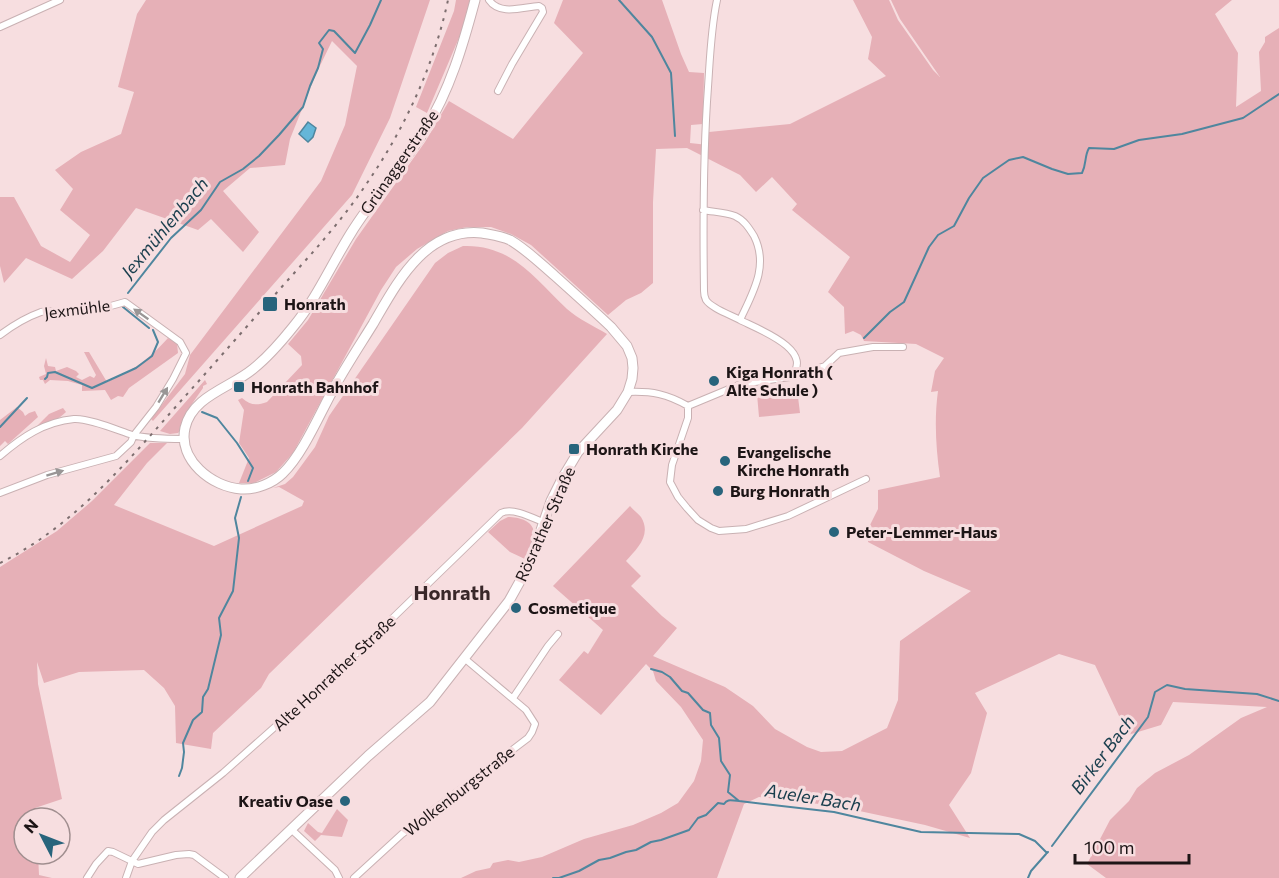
<svg xmlns="http://www.w3.org/2000/svg" width="1279" height="878" viewBox="0 0 1279 878" font-family="Commissioner,sans-serif">
<rect width="100%" height="100%" fill="#f7dee0"/>
<!-- green -->
<path fill="#e6b0b7" d="M 146,0 L 430,0 L 390,118 L 352,195 L 153,421 L 151,419 L 185,374 L 190,355 L 321,181 L 345,125 L 357,66 L 332,41 L 316,74 L 290,139 L 285,165 L 250,168 L 223,191 L 259,232 L 243,252 L 211,219 L 198,230 L 136,208 L 103,251 L 72,279 L 26,258 L 4,283 L 0,266 L 0,197 L 14,197 L 41,246 L 70,262 L 90,235 L 60,210 L 73,189 L 55,170 L 81,152 L 121,134 L 134,92 L 118,87 L 137,14 Z
M 456,0 L 473,0 L 464,26 L 427,113 L 416,107 L 454,11 Z
M 563,0 L 662,0 L 681,54 L 689,72 L 704,73 L 703,124 L 691,125 L 690,143 L 708,145 L 709,132 L 790,124 L 886,76 L 868,59 L 872,37 L 853,0 L 889,0 L 898,20 L 933,70 L 940,77 L 900,19 L 891,0 L 1232,0 L 1215,14 L 1238,53 L 1236,107 L 1261,91 L 1259,52 L 1265,42 L 1265,37 L 1279,28 L 1279,878 L 1106,878 L 1087,864 L 1110,820 L 1129,801 L 1137,788 L 1155,773 L 1189,755 L 1241,718 L 1267,707 L 1173,702 L 1161,725 L 1128,735 L 1095,665 L 1059,654 L 975,693 L 987,713 L 971,773 L 949,805 L 970,838 L 925,825 L 836,806 L 759,797 L 744,804 L 717,878 L 461,878 L 476,871 L 490,868 L 493,863 L 508,860 L 519,862 L 542,857 L 584,839 L 633,825 L 661,813 L 678,803 L 694,781 L 701,761 L 703,740 L 681,707 L 656,681 L 653,671 L 646,664 L 601,715 L 559,680 L 584,651 L 588,654 L 603,630 L 553,586 L 630,506 C 633,510 638,513 641,517 C 652,535 637,549 626,561 L 641,576 L 631,586 L 662,616 L 677,628 L 653,656 L 725,687 L 753,706 L 775,729 L 807,747 L 821,752 L 842,751 L 887,728 L 898,700 L 900,641 L 971,591 L 924,571 L 868,542 L 869,527 L 878,509 L 878,490 L 940,477 C 936,449 934,420 938,391 L 931,392 L 935,371 L 944,358 L 916,344 L 864,341 L 861,335 L 853,331 L 845,334 L 844,307 L 828,292 L 850,257 L 792,210 L 797,204 L 772,177 L 756,192 L 740,175 L 687,148 L 656,149 L 653,202 L 653,283 L 641,293 L 626,300 L 608,315 L 531,245 L 511,234 L 491,227 L 467,227 L 448,231 L 417,249 L 396,267 L 381,290 L 293,453 L 276,472 L 254,483 L 239,483 L 249,458 L 239,443 L 244,410 L 238,400 L 242,398 C 250,405 256,406 267,402 L 302,365 L 301,356 L 288,344 L 308,320 L 356,239 L 425,142 L 449,101 L 513,139 L 583,53 L 554,23 Z
M 463,246 C 512,244 535,279 567,309 C 578,319 594,326 607,334 L 522,428 L 269,674 L 261,688 L 213,733 L 211,749 L 176,743 L 175,706 L 164,688 L 144,670 L 79,672 L 44,683 L 37,662 L 38,684 L 62,799 L 35,808 L 35,818 L 24,818 L 24,854 L 38,854 L 39,875 L 52,878 L 0,878 L 0,567 L 57,531 L 92,501 L 150,443 L 167,443 L 147,463 L 114,505 L 214,546 L 302,506 L 304,501 L 279,487 L 273,488 L 285,484 L 293,477 L 315,447 L 329,416 L 435,263 L 448,253 Z
M 168,338 L 177,343 L 178,353 L 129,388 L 123,397 L 118,396 L 111,400 L 105,390 L 82,391 L 82,385 L 68,381 L 50,380 L 45,384 L 43,380 L 40,380 L 39,377 L 46,374 L 44,366 L 46,358 L 48,366 L 55,367 L 56,371 L 67,367 L 76,371 L 79,374 L 76,377 L 82,380 L 90,376 L 94,378 L 96,375 L 84,352 L 89,352 L 107,382 C 134,370 148,360 168,338 Z
M 205,380 L 207,384 L 203,386 L 203,388 L 187,411 L 180,431 L 178,433 L 170,434 L 160,431 Z
M 797,389 L 800,413 L 759,417 L 757,394 Z
M 17,407 L 23,412 L 25,416 L 29,413 L 35,411 L 38,417 L 8,444 L 5,441 L 0,446 L 0,420 Z
M 63,408 L 66,412 C 58,420 49,423 37,426 L 49,414 Z
M 508,517 C 519,517 535,521 534,535 C 533,543 528,552 525,559 L 510,552 L 488,532 L 500,521 Z
M 337,809 L 348,820 L 342,837 L 321,835 L 315,841 L 304,831 L 308,823 L 318,832 L 322,833 Z"/>
<!-- water -->
<path fill="#65b6d8" stroke="#4f869e" stroke-width="1.5" d="M 308,122 L 316,128 L 313,137 L 308,142 L 299,134 Z"/>
<g fill="none" stroke-linecap="round" stroke-linejoin="round">
<!-- stream -->
<path stroke="#4f869e" stroke-width="2" d="M 619,0 L 652,37 L 671,73 L 675,136
M 128,293 L 171,238 L 201,210 L 220,182 L 243,169 L 259,156 L 279,135 L 303,107 L 310,86 L 318,68 L 323,49 L 319,43 L 329,30 L 334,31 L 355,53 L 370,25 L 381,0
M 123,307 L 149,328
M 864,338 L 890,312 L 904,302 L 929,247 L 938,235 L 954,226 L 969,198 L 983,178 L 1009,160 L 1023,157 L 1052,169 L 1068,174 L 1082,173 C 1087,163 1084,157 1089,148 L 1114,149 L 1139,140 L 1182,134 L 1243,118 L 1279,94
M 45,379 L 47,377 L 48,373 L 55,372 L 92,388 L 136,368 L 152,356 L 158,342 L 153,330
M 202,412 L 217,418 L 237,443 L 253,468 L 248,481
M 0,427 L 27,398
M 651,669 L 662,672 L 670,677 L 682,691 L 688,693 L 703,710 L 710,713 L 711,725 L 719,738 L 721,761 L 730,775 L 728,792 L 739,801 L 834,812 L 921,832 L 1019,834 L 1035,841 L 1047,853 L 1048,852
M 179,776 L 182,768 L 184,752 L 183,743 L 193,720 L 202,712 L 203,697 L 208,689 L 221,635 L 219,618 L 233,591 L 239,538 L 235,518 L 241,497
M 1052,846 L 1148,717 L 1155,692 L 1167,685 L 1185,689 L 1257,694 L 1279,701
M 553,878 L 559,878 L 579,871 L 599,860 L 610,858 L 626,852 L 636,850 L 651,842 L 661,840 L 689,830 L 698,818 L 706,815 L 718,803 L 724,804 C 728,798 732,801 739,801
M 1028,878 L 1031,871 L 1046,854"/>
<!-- street casing -->
<g stroke="#c9b1b3" stroke-width="8">
<path id="street" d="M 489,0 C 500,16 523,7 539,6 L 542,8 L 543,12 L 512,64 L 498,91
M 717,0 C 711,28 710,58 708,87 C 703,155 703,223 704,291 C 704,293 705,298 706,300 C 711,308 731,315 740,320
M 0,27 L 60,0
M 0,335 C 12,326 27,317 41,312 C 52,309 63,313 74,313 C 91,312 108,307 125,302 L 180,342 L 186,353 L 173,379 L 156,407 L 134,435 L 131,442 L 116,456 L 47,475 L 0,493
M 796,371 L 802,373 L 825,366 L 839,353 L 873,347 L 903,347
M 628,392 C 652,391 667,394 688,406
M 688,406 L 741,384 L 790,377 C 817,351 758,329 740,320 C 753,292 769,266 754,236 C 749,228 744,220 735,216 C 725,212 713,212 703,210
M 688,406 L 688,418 L 672,465 L 670,482 L 678,497 L 687,508 L 698,520 L 711,528 L 719,531 L 746,529 L 788,516 L 866,479
M 0,456 C 22,437 44,422 74,419 C 89,418 117,430 132,435 C 149,439 166,439 183,439
M 513,698 L 548,646 L 558,634
M 292,830 L 335,870 L 339,878
M 87,878 L 96,864 L 108,851 L 113,852 L 138,864 L 176,855 L 189,854 L 194,855 L 225,878
M 126,878 L 132,861 L 152,832 L 164,820 L 223,773 L 294,710 L 303,705 L 501,513 C 513,507 533,518 545,523
M 354,878 L 402,834 L 528,738 L 532,732 L 535,724 L 526,710 L 464,658"/>
</g>
<!-- secondary casing -->
<g stroke="#c9b1b3" stroke-width="11">
<path id="secondary" d="M 240,878 L 368,756 L 430,702 L 509,601 L 529,565 L 551,501 L 563,477 L 578,452 L 617,410 L 628,392 L 632,379 L 633,368 L 632,358 L 627,346 L 611,327 C 593,310 574,293 555,276 C 541,264 527,250 510,240 C 501,236 492,235 482,233 C 425,227 397,283 373,324 C 360,345 346,366 334,388 C 320,413 303,454 283,473 C 273,483 256,490 241,489 C 212,487 178,460 185,428 C 192,396 230,388 253,369 C 268,357 281,342 293,327 C 317,298 331,265 351,233 C 373,197 403,166 425,130 C 450,90 463,45 475,0"/>
</g>
<!-- street -->
<use href="#street" stroke="#fff" stroke-width="6"/>
<!-- secondary -->
<use href="#secondary" stroke="#fff" stroke-width="9"/>
<!-- rail -->
<path stroke="#7d6e6f" stroke-width="2" stroke-dasharray="3 6" stroke-linecap="butt" d="M 0,563 C 81,523 137,449 197,383 C 227,349 257,315 287,281 C 315,250 342,220 365,186 C 404,130 434,66 448,0"/>
</g>
<!-- one-way arrows -->
<defs><path id="oneway-solid" d="M-6-.8H1V-3.2L6.5 0L1 3.2V.8H-6Z" transform="scale(1.5)"/></defs>
<g fill="#999696">
<use href="#oneway-solid" transform="translate(141 314) rotate(-145)"/>
<use href="#oneway-solid" transform="translate(163 395) rotate(-59)"/>
<use href="#oneway-solid" transform="translate(55 473) rotate(-17)"/>
</g>
<!-- markers -->
<g fill="#28647c" stroke="#f7dee0" stroke-width="2">
<rect x="262" y="296" width="16" height="16" rx="3"/>
<circle cx="714" cy="381" r="6"/>
<rect x="233" y="381" width="12" height="12" rx="3"/>
<rect x="568" y="443" width="12" height="12" rx="3"/>
<circle cx="725" cy="461" r="6"/>
<circle cx="718" cy="491" r="6"/>
<circle cx="834" cy="532" r="6"/>
<circle cx="516" cy="608" r="6"/>
<circle cx="345" cy="801" r="6"/>
</g>
<g text-anchor="middle" stroke-width="6" stroke-linejoin="round" paint-order="stroke">
<!-- street labels -->
<g font-size="16" fill="#1d1516" stroke="#f7dee0">
<text transform="translate(399 162) rotate(-55)" y="6">Grünaggerstraße</text>
<text transform="translate(77 309) rotate(-7)" y="6">Jexmühle</text>
<text transform="translate(545 524) rotate(-66)" y="6">Rösrather Straße</text>
<text transform="translate(334 673) rotate(-43)" y="6">Alte Honrather Straße</text>
<text transform="translate(459 791) rotate(-38)" y="6">Wolkenburgstraße</text>
</g>
<!-- poi labels -->
<g font-size="16" font-weight="bold" fill="#1d1516" stroke="#f7dee0" text-anchor="start">
<text x="284" y="310">Honrath</text>
<text x="726" y="378">Kiga Honrath (<tspan x="726" dy="18">Alte Schule )</tspan></text>
<text x="251" y="393">Honrath Bahnhof</text>
<text x="586" y="455">Honrath Kirche</text>
<text x="737" y="458">Evangelische<tspan x="737" dy="18">Kirche Honrath</tspan></text>
<text x="730" y="497">Burg Honrath</text>
<text x="846" y="538">Peter-Lemmer-Haus</text>
<text x="528" y="614">Cosmetique</text>
<text x="333" y="807" text-anchor="end">Kreativ Oase</text>
</g>
<!-- water labels -->
<g font-size="18" font-style="italic" fill="#193e4d" stroke="#f7dee0">
<text transform="translate(165 228) rotate(-50)" y="6">Jexmühlenbach</text>
<text transform="translate(1103 755) rotate(-53)" y="6">Birker Bach</text>
<text transform="translate(813 798) rotate(9)" y="6">Aueler Bach</text>
</g>
<!-- quarter labels -->
<g font-size="20" font-weight="bold" fill="#392729" stroke="#f7dee0">
<text x="452" y="600">Honrath</text>
</g>
</g>
<!-- north arrow -->
<g transform="translate(42 836) rotate(312)"><circle r="28" fill="#f7dee0" stroke="#a08e8f" stroke-width="1.5"/>
<path d="M0-4.5L10 22L0 15L-10 22Z" fill="#28647c"/>
<text y="-9" font-size="16" font-weight="bold" text-anchor="middle" fill="#1d1516">N</text>
</g>
<!-- scale -->
<path d="M1075 854v9h114v-9" fill="none" stroke="#1d1516" stroke-width="3"/>
<text x="1084" y="854" font-size="18" fill="#1d1516" stroke="#f7dee0" stroke-width="4.5" paint-order="stroke">100 m</text>
</svg>
